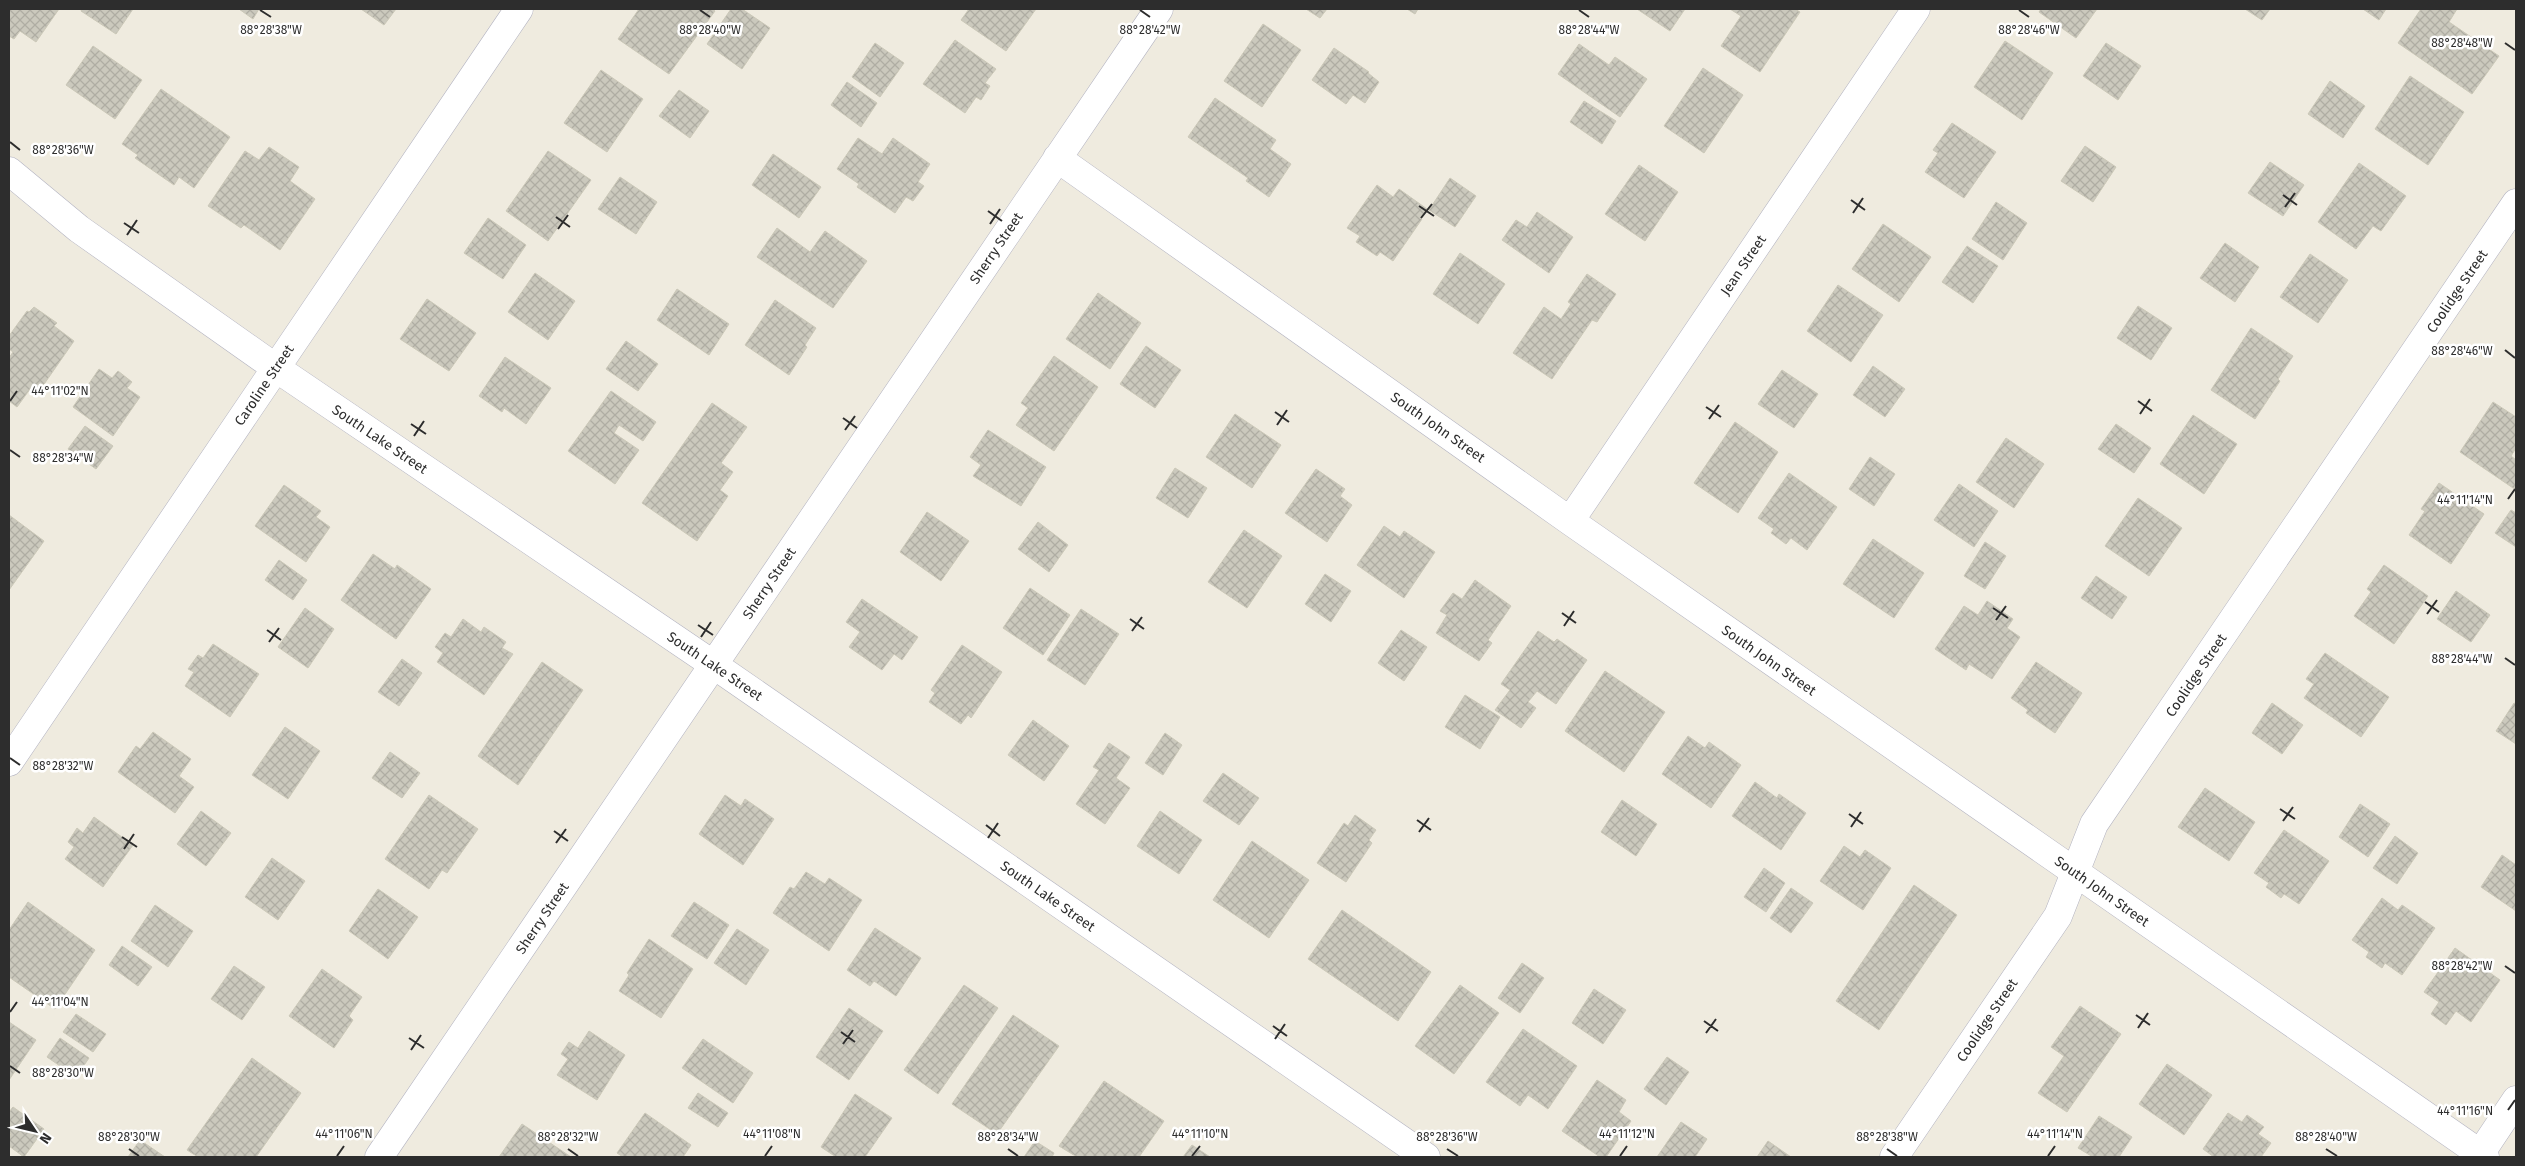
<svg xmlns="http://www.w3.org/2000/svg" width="2525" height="1166" viewBox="0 0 2525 1166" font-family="'Fira Sans',sans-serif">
<defs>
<pattern id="building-cross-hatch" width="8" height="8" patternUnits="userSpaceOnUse" patternTransform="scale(1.25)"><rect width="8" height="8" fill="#cbc9bd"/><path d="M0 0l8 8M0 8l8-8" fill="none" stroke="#afada3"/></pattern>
</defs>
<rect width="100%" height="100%" fill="#efebdf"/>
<!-- building -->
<path fill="url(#building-cross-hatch)" stroke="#cbc8b8" d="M 9,9 L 59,9 L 36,42 L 20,31 L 14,39 L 9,36 Z
M 82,9 L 133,9 L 116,34 L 81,11 Z
M 239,9 L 259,9 L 253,19 Z
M 361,9 L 396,9 L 384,25 Z
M 639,9 L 712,9 L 715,11 L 669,74 L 618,39 Z
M 731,9 L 742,9 L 770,28 L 742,69 L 707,44 Z
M 969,9 L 1036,9 L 1006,51 L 961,20 Z
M 1306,9 L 1327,9 L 1320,18 Z
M 1407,9 L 1418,9 L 1415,14 Z
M 1637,9 L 1685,9 L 1670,31 Z
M 1730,9 L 1795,9 L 1800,12 L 1760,72 L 1721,46 L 1741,16 Z
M 2041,9 L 2097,9 L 2076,38 L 2039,12 Z
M 2245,9 L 2270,9 L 2262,20 Z
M 2363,9 L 2386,9 L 2379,20 Z
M 2421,9 L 2457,9 L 2449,22 L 2499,56 L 2472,94 L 2398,43 Z
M 1263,24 L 1301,50 L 1262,107 L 1224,81 Z
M 955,40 L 996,69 L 985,83 L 990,86 L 981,100 L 976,97 L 965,113 L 923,84 Z
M 2005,41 L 2053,73 L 2022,120 L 1974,87 Z
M 875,43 L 904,63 L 880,97 L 852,77 Z
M 2106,43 L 2141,66 L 2118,100 L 2083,76 Z
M 1579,44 L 1609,65 L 1615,57 L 1647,79 L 1620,117 L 1558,74 Z
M 93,46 L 142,80 L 115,119 L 66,85 Z
M 1334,48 L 1369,72 L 1368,73 L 1379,82 L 1365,103 L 1353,95 L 1346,104 L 1312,80 Z
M 1703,68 L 1743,95 L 1704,153 L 1664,126 Z
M 601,70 L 643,99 L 607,152 L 564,123 Z
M 2410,76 L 2464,112 L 2428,165 L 2375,129 Z
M 2330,81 L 2365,106 L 2343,138 L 2308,114 Z
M 847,82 L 877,103 L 861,127 L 831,105 Z
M 161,89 L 230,137 L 194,188 L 179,177 L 174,185 L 135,158 L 138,155 L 122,144 Z
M 679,90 L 709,111 L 690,138 L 659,116 Z
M 1215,98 L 1276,140 L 1270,149 L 1291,164 L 1269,197 L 1246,181 L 1248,178 L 1188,137 Z
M 1584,101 L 1616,121 L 1602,144 L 1570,122 Z
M 1952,123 L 1996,152 L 1964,198 L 1925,172 L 1938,153 L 1933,150 Z
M 858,138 L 882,154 L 893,138 L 930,164 L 918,182 L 924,186 L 913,201 L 906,197 L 895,213 L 857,187 L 859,184 L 837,169 Z
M 2085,146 L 2116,167 L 2093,202 L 2061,181 Z
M 269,147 L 299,167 L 290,181 L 315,199 L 280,250 L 244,225 L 241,228 L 208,206 L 245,151 L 259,160 Z
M 548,151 L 591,180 L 548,241 L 506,211 Z
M 773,154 L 821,187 L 799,218 L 752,185 Z
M 2270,162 L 2304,185 L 2283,216 L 2248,193 Z
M 2359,163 L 2406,196 L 2381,231 L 2373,226 L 2356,249 L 2318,222 Z
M 1639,165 L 1678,192 L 1645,241 L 1605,214 Z
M 620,177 L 657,202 L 636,234 L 598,209 Z
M 1450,178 L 1476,196 L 1455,227 L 1429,210 Z
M 1377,185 L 1393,197 L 1399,189 L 1427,209 L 1420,218 L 1422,219 L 1393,261 L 1380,252 L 1377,256 L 1356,242 L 1360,236 L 1347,228 Z
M 1996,202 L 2027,223 L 2003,260 L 1972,239 Z
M 1537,212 L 1573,237 L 1549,273 L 1502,240 L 1516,220 L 1527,227 Z
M 488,218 L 526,245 L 503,279 L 464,253 Z
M 1883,224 L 1931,257 L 1899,302 L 1852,269 Z
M 777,228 L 810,252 L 825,231 L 867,261 L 833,308 L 757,257 Z
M 2225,243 L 2259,267 L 2235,302 L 2200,278 Z
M 1967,246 L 1998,266 L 1973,303 L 1942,282 Z
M 1460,253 L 1505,284 L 1478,324 L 1433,294 Z
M 2310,254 L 2348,280 L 2318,323 L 2280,297 Z
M 535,273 L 575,301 L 548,340 L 508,312 Z
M 1587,274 L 1616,294 L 1597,322 L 1592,320 L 1552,379 L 1513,353 L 1544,307 L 1561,319 L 1571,304 L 1568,302 Z
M 1838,285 L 1883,315 L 1851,362 L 1807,331 Z
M 677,289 L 729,324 L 709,355 L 657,320 Z
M 1098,293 L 1141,323 L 1110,369 L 1066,339 Z
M 427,299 L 476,333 L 449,371 L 400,339 Z
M 775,300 L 816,328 L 805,345 L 807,347 L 789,375 L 745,345 Z
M 2138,306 L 2172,328 L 2151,360 L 2117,338 Z
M 34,307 L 57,323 L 54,326 L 74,341 L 40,390 L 33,385 L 17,407 L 9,401 L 9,358 L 13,352 L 9,349 L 9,336 L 27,311 L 29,312 Z
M 2251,328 L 2293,356 L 2278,379 L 2280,381 L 2255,419 L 2211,390 Z
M 626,341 L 658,364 L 638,391 L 606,369 Z
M 1146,346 L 1181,370 L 1155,408 L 1120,384 Z
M 1054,356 L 1098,387 L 1054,451 L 1016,425 L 1028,408 L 1021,403 Z
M 505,357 L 551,388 L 526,424 L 504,408 L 502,412 L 479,396 Z
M 1873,366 L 1905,389 L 1885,417 L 1853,395 Z
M 99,369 L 112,378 L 118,371 L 132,382 L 127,388 L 140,397 L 113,436 L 73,407 Z
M 1782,370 L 1818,394 L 1794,428 L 1758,404 Z
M 611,391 L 656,422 L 643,441 L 619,425 L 614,433 L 639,450 L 615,484 L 568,451 Z
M 2493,402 L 2516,417 L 2516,448 L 2511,456 L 2516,460 L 2516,490 L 2460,452 Z
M 712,403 L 747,427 L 721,463 L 733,472 L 720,490 L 728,496 L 697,541 L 642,503 Z
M 1235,414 L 1281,445 L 1252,488 L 1206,457 Z
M 2193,415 L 2237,444 L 2204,494 L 2160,464 Z
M 1735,422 L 1778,452 L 1738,513 L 1694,483 Z
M 2116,424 L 2151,448 L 2134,473 L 2098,449 Z
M 85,426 L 113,446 L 96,469 L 68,449 Z
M 988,430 L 1046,467 L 1021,506 L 973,476 L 981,465 L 970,457 Z
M 2006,438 L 2044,464 L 2014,508 L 1976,482 Z
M 1870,457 L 1895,474 L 1874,506 L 1849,489 Z
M 1175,468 L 1207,488 L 1188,518 L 1156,498 Z
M 1316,469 L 1345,489 L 1340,496 L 1352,505 L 1327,542 L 1285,513 Z
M 1789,473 L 1837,507 L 1807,550 L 1791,538 L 1786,544 L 1771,533 L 1774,529 L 1758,518 Z
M 2439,483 L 2484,514 L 2451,564 L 2409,535 L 2425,511 L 2421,509 Z
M 1959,484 L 1998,511 L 1974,547 L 1934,520 Z
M 284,485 L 321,511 L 316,517 L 330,527 L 306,562 L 255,526 Z
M 2138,498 L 2182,528 L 2149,576 L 2105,546 Z
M 2511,510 L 2516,513 L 2516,547 L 2495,533 Z
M 927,512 L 969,541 L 941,581 L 900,552 Z
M 9,515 L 44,541 L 9,590 Z
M 1038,522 L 1068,545 L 1049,572 L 1018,549 Z
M 1384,526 L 1400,537 L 1404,531 L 1435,552 L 1404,598 L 1357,565 Z
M 1244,530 L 1282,556 L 1247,608 L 1208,582 Z
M 1873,539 L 1924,573 L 1894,618 L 1843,584 Z
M 1985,542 L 2006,556 L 1985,589 L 1964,576 Z
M 373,554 L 395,569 L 397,565 L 431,589 L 396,639 L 341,600 Z
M 279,560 L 307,580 L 293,600 L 265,580 Z
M 2384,565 L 2428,596 L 2394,644 L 2354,616 L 2371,592 L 2367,589 Z
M 1325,574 L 1351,591 L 1331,622 L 1305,604 Z
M 2096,576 L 2127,597 L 2112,619 L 2081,598 Z
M 1475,580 L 1511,606 L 1488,640 L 1492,643 L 1479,661 L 1436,633 L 1447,615 L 1440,611 L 1453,593 L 1462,599 Z
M 1030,588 L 1070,615 L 1043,655 L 1003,628 Z
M 2456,591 L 2490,615 L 2471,642 L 2437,619 Z
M 862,599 L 918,637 L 902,660 L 894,654 L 882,670 L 849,647 L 860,632 L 846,622 Z
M 1987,601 L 2013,619 L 2007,628 L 2020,637 L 1992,679 L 1969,664 L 1966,670 L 1935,649 L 1964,606 L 1978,615 Z
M 305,608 L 334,629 L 308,668 L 278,647 Z
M 1081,609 L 1119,634 L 1085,685 L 1047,660 Z
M 463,619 L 481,632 L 484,627 L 506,642 L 502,648 L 513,654 L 484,695 L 437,662 L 443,653 L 435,647 L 445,633 L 451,637 Z
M 1401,630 L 1427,647 L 1404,681 L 1378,663 Z
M 1538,631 L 1554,642 L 1557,639 L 1587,660 L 1556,704 L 1537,691 L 1528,702 L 1536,708 L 1521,728 L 1495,710 L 1510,690 L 1501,684 Z
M 213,644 L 259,674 L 230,717 L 185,686 L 194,672 L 188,669 L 198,655 L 203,658 Z
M 962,645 L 1002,672 L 971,718 L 968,715 L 961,724 L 929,702 L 935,693 L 931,690 Z
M 2325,653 L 2389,697 L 2361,737 L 2304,698 L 2314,684 L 2306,679 Z
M 402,659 L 422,673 L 399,706 L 378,692 Z
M 542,662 L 583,690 L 518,785 L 478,756 Z
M 2036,662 L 2082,693 L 2055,733 L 2026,713 L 2028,710 L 2011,698 Z
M 1605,671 L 1665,712 L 1624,772 L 1565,731 Z
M 1465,695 L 1500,717 L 1480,749 L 1445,727 Z
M 2272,703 L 2303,725 L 2282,754 L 2252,733 Z
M 2514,703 L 2516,704 L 2516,744 L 2496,731 Z
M 1033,720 L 1069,746 L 1044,781 L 1008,755 Z
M 285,727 L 320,751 L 288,799 L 252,775 Z
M 153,732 L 191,759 L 179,776 L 194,787 L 175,813 L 118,772 L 136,746 L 140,749 Z
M 1165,733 L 1182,745 L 1163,775 L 1145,763 Z
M 1688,736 L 1705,748 L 1709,742 L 1741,765 L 1711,808 L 1662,774 Z
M 1109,743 L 1130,757 L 1116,778 L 1130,788 L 1105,824 L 1076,804 L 1099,770 L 1093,767 Z
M 390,752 L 420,773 L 402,798 L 372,778 Z
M 1223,773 L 1259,798 L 1239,825 L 1203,801 Z
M 1755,782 L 1777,798 L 1779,794 L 1806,813 L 1781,850 L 1732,816 Z
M 2205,788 L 2255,822 L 2229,861 L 2178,827 Z
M 429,795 L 478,829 L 447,873 L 442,870 L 429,889 L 385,859 Z
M 725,795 L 741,806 L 745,799 L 774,819 L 743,865 L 699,834 Z
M 1622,800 L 1657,824 L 1636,856 L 1601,832 Z
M 2360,804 L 2390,824 L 2368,857 L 2339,837 Z
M 201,811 L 231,833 L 206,866 L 177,844 Z
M 1160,811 L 1202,840 L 1179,874 L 1137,846 Z
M 1355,815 L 1376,830 L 1369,840 L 1372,843 L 1346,882 L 1317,863 L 1344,823 L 1348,826 Z
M 94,817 L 133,845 L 103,887 L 65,859 L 74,847 L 68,842 L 77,828 L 83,833 Z
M 2284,830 L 2329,861 L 2299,904 L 2284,894 L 2281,898 L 2266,887 L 2269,883 L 2254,873 Z
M 2395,836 L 2418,853 L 2397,884 L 2373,868 Z
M 1252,841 L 1309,880 L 1269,938 L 1213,900 Z
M 1844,846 L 1860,857 L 1865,850 L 1891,868 L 1863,910 L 1820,881 Z
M 2502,855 L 2516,865 L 2516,911 L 2481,887 Z
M 272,858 L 305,881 L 278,920 L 245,897 Z
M 1764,868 L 1785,883 L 1766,912 L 1744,897 Z
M 806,872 L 825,884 L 829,878 L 862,900 L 829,951 L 773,913 L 790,887 L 794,889 Z
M 1914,885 L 1957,915 L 1879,1030 L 1836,1001 Z
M 1791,888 L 1813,903 L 1791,933 L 1770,918 Z
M 378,889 L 418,917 L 388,959 L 349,931 Z
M 2382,898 L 2398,910 L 2402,905 L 2435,928 L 2402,975 L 2385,963 L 2382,968 L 2366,957 L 2369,952 L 2352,940 Z
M 28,902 L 95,950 L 55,1009 L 9,977 L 9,930 Z
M 694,902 L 729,925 L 707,959 L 671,936 Z
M 155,905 L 193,931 L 168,967 L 131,941 Z
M 1342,910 L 1431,972 L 1398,1021 L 1308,959 Z
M 875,928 L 921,958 L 896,996 L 874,981 L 870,986 L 847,970 Z
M 737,929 L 769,950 L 746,985 L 714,963 Z
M 649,939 L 693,969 L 661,1018 L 619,991 L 629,975 L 627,973 Z
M 122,946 L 152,967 L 138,986 L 109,965 Z
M 2455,948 L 2500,980 L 2471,1022 L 2456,1011 L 2446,1025 L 2431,1014 L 2439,1002 L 2424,992 Z
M 1522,963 L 1544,978 L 1520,1013 L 1498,998 Z
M 234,966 L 265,987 L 242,1020 L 211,999 Z
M 322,969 L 362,997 L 349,1016 L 353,1020 L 334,1048 L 289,1016 Z
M 964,985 L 998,1008 L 938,1094 L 904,1070 Z
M 1460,985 L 1499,1013 L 1454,1074 L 1415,1046 Z
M 1594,989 L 1626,1010 L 1603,1044 L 1572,1023 Z
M 2080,1006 L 2121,1034 L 2067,1112 L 2038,1093 L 2064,1056 L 2051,1047 Z
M 849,1008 L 883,1031 L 849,1080 L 816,1057 Z
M 76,1014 L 106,1034 L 93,1052 L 63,1032 Z
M 1013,1015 L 1059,1046 L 997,1134 L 952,1104 Z
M 9,1022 L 36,1040 L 9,1080 Z
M 1523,1029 L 1577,1066 L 1548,1109 L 1528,1095 L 1520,1106 L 1486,1082 Z
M 589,1031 L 625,1055 L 597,1100 L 557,1075 L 568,1059 L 561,1054 L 569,1042 L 578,1048 Z
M 60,1038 L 89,1058 L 76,1077 L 47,1057 Z
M 703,1039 L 753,1073 L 733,1103 L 682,1068 Z
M 1667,1057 L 1689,1072 L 1666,1105 L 1644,1089 Z
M 252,1058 L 301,1093 L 256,1157 L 198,1157 L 187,1150 Z
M 2167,1064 L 2212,1095 L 2184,1135 L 2139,1104 Z
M 1597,1080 L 1626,1100 L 1619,1112 L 1631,1121 L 1606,1157 L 1600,1157 L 1562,1131 Z
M 1104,1081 L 1164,1121 L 1139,1157 L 1077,1157 L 1059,1146 Z
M 698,1093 L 728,1113 L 718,1127 L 688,1108 Z
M 855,1094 L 892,1118 L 865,1157 L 836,1157 L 821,1147 Z
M 13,1107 L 44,1129 L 24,1157 L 9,1146 L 9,1138 L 11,1134 L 9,1132 L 9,1112 Z
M 645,1113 L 691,1145 L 683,1157 L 623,1157 L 617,1153 Z
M 2228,1113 L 2242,1122 L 2247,1115 L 2264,1127 L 2258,1134 L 2271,1143 L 2261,1157 L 2214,1157 L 2203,1149 Z
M 2099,1116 L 2132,1137 L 2119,1157 L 2093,1157 L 2078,1148 Z
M 1681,1122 L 1707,1139 L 1695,1157 L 1657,1157 Z
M 522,1124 L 571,1157 L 499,1157 Z
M 140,1140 L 165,1157 L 128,1157 Z
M 1035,1141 L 1054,1153 L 1052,1157 L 1024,1157 Z
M 1768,1141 L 1791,1157 L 1757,1157 Z
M 1192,1145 L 1210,1157 L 1183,1157 Z"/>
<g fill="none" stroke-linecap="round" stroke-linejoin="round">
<!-- minor casing -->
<g stroke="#b3b3c1" stroke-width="29">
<path id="minor" d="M 1057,158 L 1570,521 L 2485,1157
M 9,171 L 79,229 L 276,368 L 714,665 L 1426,1157
M 1570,521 L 1916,9
M 9,762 L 519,9
M 2480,1154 L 2516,1100
M 379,1157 L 1159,9
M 1894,1157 L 2058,916 L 2094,824 L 2516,203"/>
</g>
<!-- minor -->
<use href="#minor" stroke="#fff" stroke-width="28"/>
</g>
<!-- ticks -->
<path fill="none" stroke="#2d2d2d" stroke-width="2" d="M 260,10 L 271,17M 700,10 L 710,17M 1140,10 L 1150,17M 1579,10 L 1589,17M 2019,10 L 2029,17M 2505,43 L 2515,50M 10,142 L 20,150M 2283,195 L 2297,205M 1851,200 L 1865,210M 1419,206 L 1434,216M 2285,207 L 2295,193M 988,211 L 1002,221M 1853,213 L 1863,198M 556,217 L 570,227M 1421,218 L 1432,204M 124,223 L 139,233M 990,224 L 1000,209M 558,229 L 568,215M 127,235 L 137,220M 2505,350 L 2515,358M 10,401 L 17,391M 2138,401 L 2152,411M 1706,407 L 1721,417M 1275,412 L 1289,422M 2140,414 L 2150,399M 843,418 L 857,428M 1709,419 L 1719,405M 411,424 L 426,434M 1277,425 L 1287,410M 845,430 L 855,416M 414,436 L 424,421M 10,450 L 20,457M 2508,499 L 2515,489M 2425,602 L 2439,612M 1993,608 L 2008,618M 1562,613 L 1576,623M 2427,614 L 2437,600M 1130,619 L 1144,629M 1996,620 L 2006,606M 698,625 L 713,635M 1564,626 L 1574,611M 267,630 L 281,640M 1132,631 L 1142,617M 701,637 L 711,622M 269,642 L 279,628M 2505,658 L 2515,665M 10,758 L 20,765M 2280,809 L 2295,819M 1849,814 L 1863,824M 1417,820 L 1431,830M 2283,821 L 2293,807M 986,825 L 1000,836M 1851,827 L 1861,812M 554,831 L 568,841M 1419,832 L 1429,818M 122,837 L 137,847M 988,838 L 998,823M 556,843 L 566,829M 124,849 L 134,834M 2505,966 L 2515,973M 10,1012 L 17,1002M 2136,1015 L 2150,1025M 1704,1021 L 1718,1031M 1273,1026 L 1287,1036M 2138,1028 L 2148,1013M 841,1032 L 855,1042M 1706,1033 L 1716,1019M 409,1038 L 424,1048M 1275,1039 L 1285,1024M 843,1044 L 853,1030M 411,1050 L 421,1035M 10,1066 L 20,1073M 2508,1110 L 2515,1100M 129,1149 L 139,1156M 568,1149 L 578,1156M 1008,1149 L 1018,1156M 1447,1149 L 1458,1156M 1887,1149 L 1897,1156M 2326,1149 L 2337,1156M 337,1156 L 344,1146M 765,1156 L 772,1146M 1192,1156 L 1200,1146M 1620,1156 L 1627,1146M 2048,1156 L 2055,1146"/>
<g text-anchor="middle" stroke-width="5" stroke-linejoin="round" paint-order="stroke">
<!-- street labels -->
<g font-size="14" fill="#2d2d2d" stroke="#fff">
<text transform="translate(996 248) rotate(-56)" y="5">Sherry Street</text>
<text transform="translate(1743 265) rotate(-56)" y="5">Jean Street</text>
<text transform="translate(2457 291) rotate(-56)" y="5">Coolidge Street</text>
<text transform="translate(264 385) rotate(-56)" y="5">Caroline Street</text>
<text transform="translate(1438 427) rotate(35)" y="5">South John Street</text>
<text transform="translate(380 439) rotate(34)" y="5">South Lake Street</text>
<text transform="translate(769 583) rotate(-56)" y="5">Sherry Street</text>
<text transform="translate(1769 660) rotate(35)" y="5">South John Street</text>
<text transform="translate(715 666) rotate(34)" y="5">South Lake Street</text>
<text transform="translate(2196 675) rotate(-56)" y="5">Coolidge Street</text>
<text transform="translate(2102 891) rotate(35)" y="5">South John Street</text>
<text transform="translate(1048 896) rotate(35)" y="5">South Lake Street</text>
<text transform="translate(542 918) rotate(-56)" y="5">Sherry Street</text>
<text transform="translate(1987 1020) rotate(-56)" y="5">Coolidge Street</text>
</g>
</g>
<g font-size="12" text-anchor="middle" fill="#2d2d2d" stroke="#fff" stroke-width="5" stroke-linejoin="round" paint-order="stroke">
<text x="271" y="34">88°28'38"W</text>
<text x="710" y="34">88°28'40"W</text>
<text x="1150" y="34">88°28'42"W</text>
<text x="1589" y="34">88°28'44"W</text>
<text x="2029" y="34">88°28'46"W</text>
<text x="2462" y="47">88°28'48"W</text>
<text x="63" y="154">88°28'36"W</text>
<text x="2462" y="355">88°28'46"W</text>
<text x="60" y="395">44°11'02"N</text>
<text x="63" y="462">88°28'34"W</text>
<text x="2465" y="504">44°11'14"N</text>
<text x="2462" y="663">88°28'44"W</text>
<text x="63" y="770">88°28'32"W</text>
<text x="2462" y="970">88°28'42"W</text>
<text x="60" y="1006">44°11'04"N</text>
<text x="63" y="1077">88°28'30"W</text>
<text x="2465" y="1115">44°11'16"N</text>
<text x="344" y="1138">44°11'06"N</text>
<text x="772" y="1138">44°11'08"N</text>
<text x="1200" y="1138">44°11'10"N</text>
<text x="1627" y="1138">44°11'12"N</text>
<text x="2055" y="1138">44°11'14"N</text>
<text x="129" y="1141">88°28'30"W</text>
<text x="568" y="1141">88°28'32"W</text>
<text x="1008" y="1141">88°28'34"W</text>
<text x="1447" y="1141">88°28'36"W</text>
<text x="1887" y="1141">88°28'38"W</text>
<text x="2326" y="1141">88°28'40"W</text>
</g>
<!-- border -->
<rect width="2525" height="1166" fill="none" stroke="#2d2d2d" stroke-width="20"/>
<!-- north arrow -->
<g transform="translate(35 1131) rotate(125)" stroke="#ffffff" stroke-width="4" paint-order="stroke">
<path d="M0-4L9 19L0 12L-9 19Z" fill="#2d2d2d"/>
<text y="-8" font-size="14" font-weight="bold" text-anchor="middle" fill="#2d2d2d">N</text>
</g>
</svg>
